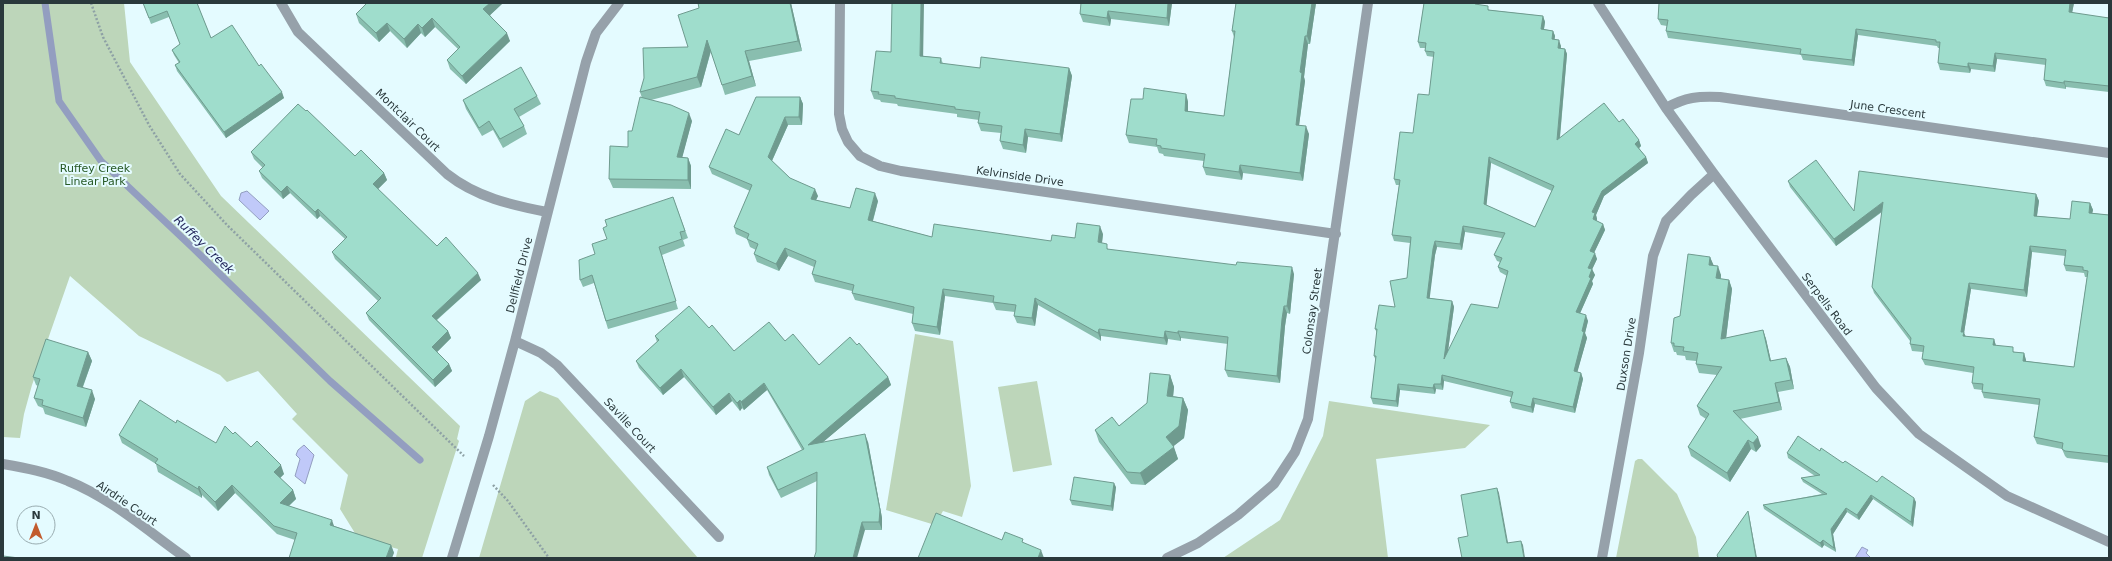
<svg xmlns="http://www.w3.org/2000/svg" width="2112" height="561" viewBox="0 0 2112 561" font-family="'DejaVu Sans',sans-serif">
<rect width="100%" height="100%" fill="#e4fbff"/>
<!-- green -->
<path fill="#bdd6ba" d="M 3,3 L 124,3 L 130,62 L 221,196 L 460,426 L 457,439 L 459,441 L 422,558 L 396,557 L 398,549 L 358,538 L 340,509 L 348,475 L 292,419 L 297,414 L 258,371 L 227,382 L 220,375 L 139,336 L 70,276 L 32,385 L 24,414 L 20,438 L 3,437 Z
M 915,334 L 953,341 L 971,486 L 962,517 L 943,511 L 935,525 L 886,510 Z
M 1037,381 L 1052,465 L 1013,472 L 998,387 Z
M 540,391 L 558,398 L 698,558 L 479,558 L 525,401 Z
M 1329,401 L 1490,425 L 1465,448 L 1376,459 L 1388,558 L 1223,558 L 1280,520 L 1323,436 Z
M 1638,459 L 1642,459 L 1677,494 L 1696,537 L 1699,558 L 1616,558 L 1635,461 Z"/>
<!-- water -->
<path fill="#c0c9f9" stroke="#939ec0" d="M 247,191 L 269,211 L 260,220 L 239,200 L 241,193 Z
M 304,445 L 314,455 L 305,484 L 295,476 L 300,459 L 296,455 L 298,450 Z
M 1862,547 L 1868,550 L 1866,553 L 1871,558 L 1855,558 Z"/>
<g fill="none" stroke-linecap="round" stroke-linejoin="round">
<!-- stream -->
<path stroke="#939ec0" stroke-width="7" d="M 45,3 L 59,101 L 101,161 L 193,248 L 330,381 L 420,460"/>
<!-- path -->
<path stroke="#8ea1a5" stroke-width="2.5" stroke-dasharray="2 2" stroke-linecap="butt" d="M 91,3 L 103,37 L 149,125 L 180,174 L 227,225 L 464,456
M 493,485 L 508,501 L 549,558"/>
<!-- street -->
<path stroke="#96a1aa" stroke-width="10" d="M 281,3 L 298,32 L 447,174 C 476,197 511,205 547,212
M 840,3 L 839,114 L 842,129 L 848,142 L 860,156 L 880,166 L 901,171 L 1336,234
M 1598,3 L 1666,108 L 1714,174 L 1876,388 L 1919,434 L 2007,496 L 2109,542
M 1666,108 C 1686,97 1698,96 1720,97 L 2109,153
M 515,341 L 541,353 L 557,365 L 719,537
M 3,464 C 26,468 47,472 68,481 C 111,498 149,532 186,558
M 452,558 L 489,436 L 515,341 L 586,62 L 596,33 L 619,3
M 1167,558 L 1198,543 L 1238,515 L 1274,484 L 1295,452 L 1308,419 L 1368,3
M 1602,558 L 1639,353 L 1653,256 L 1666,221 L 1691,195 L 1714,174"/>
</g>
<!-- wall -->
<path fill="#89beaf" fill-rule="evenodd" d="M 143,3 L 197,3 L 211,38 L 259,66 L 284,98 L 226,138 L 177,71 L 175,65 L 179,63 L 174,55 L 172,50 L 180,44 L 169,17 L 151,24 Z
M 503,3 L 490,15 L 510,41 L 466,84 L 450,69 L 447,60 L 458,49 L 435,27 L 425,37 L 421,33 L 407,48 L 390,31 L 379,42 L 359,23 L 356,14 Z
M 698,3 L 791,3 L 802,51 L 749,61 L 756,86 L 725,95 L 711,51 L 701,87 L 651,100 L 692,121 L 682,157 L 688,158 L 691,166 L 691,189 L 613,188 L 609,179 L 628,147 L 642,98 L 640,92 L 688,47 L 699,8 Z
M 1081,3 L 1172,3 L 1169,26 L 1111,19 L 1110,26 L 1083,22 L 1080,14 Z
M 1236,3 L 1316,3 L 1310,44 L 1308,44 L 1304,77 L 1305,81 L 1299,125 L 1309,134 L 1303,181 L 1243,173 L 1242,180 L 1206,175 L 1203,167 L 1204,161 L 1164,156 L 1163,154 L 1159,153 L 1157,147 L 1129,143 L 1126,135 L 1143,99 L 1186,94 L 1188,102 L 1188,111 L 1224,116 L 1234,37 L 1232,31 Z
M 1424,3 L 1478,3 L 1478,5 L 1490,10 L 1543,16 L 1545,22 L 1544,29 L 1553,31 L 1555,36 L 1554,39 L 1561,46 L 1561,48 L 1565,49 L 1567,54 L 1560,138 L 1619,122 L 1639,140 L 1641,146 L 1639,148 L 1646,157 L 1648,163 L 1604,196 L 1596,215 L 1597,219 L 1597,221 L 1603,224 L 1605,230 L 1594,253 L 1597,259 L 1592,269 L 1595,275 L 1592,281 L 1593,284 L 1580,313 L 1588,321 L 1585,333 L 1587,338 L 1577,372 L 1581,373 L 1583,379 L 1575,413 L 1535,404 L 1533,413 L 1512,408 L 1510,402 L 1511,397 L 1444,381 L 1443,390 L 1436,389 L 1435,394 L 1400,390 L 1398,407 L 1373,404 L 1371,398 L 1376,361 L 1374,356 L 1377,333 L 1375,329 L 1395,307 L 1407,278 L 1410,243 L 1394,241 L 1392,235 L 1399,185 L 1396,185 L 1394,179 L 1429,95 L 1434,57 L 1427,56 L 1425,51 L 1425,48 L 1420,48 L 1418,42 ZM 1491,163 L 1552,191 L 1535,227 L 1486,205 ZM 1465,232 L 1502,238 L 1494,255 L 1497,261 L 1500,262 L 1498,267 L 1500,272 L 1507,276 L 1498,308 L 1448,351 L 1454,307 L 1452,301 L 1429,298 L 1435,255 L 1437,247 L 1462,250 Z
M 1650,3 L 2074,3 L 2072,13 L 2109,18 L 2109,92 L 2066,87 L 2066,89 L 2046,86 L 2044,80 L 2046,65 L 1997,59 L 1995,72 L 1971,69 L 1970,73 L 1940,70 L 1938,63 L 1940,48 L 1938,48 L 1937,46 L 1858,35 L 1854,66 L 1803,60 L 1801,55 L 1668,38 L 1666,31 L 1667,26 L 1661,25 L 1658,19 L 1659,4 Z
M 891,52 L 941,58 L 943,64 L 980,68 L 1069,68 L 1072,76 L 1062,142 L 1028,137 L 1026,153 L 1003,149 L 1000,141 L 1001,133 L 981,131 L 978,123 L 979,120 L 957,117 L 957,114 L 898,106 L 897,104 L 881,102 L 880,100 L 874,99 L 871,91 Z
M 537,96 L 541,104 L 519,117 L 524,126 L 527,134 L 503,148 L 493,130 L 482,136 L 466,109 L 463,100 Z
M 800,97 L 803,104 L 802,125 L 788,125 L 772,161 L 790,178 L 818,196 L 816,200 L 850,208 L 878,201 L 873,221 L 932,237 L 1051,241 L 1103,234 L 1102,243 L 1109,250 L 1294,274 L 1290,314 L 1287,313 L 1285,326 L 1280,383 L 1228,377 L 1225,370 L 1228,344 L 1181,338 L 1181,341 L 1168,339 L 1167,345 L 1101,336 L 1101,341 L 1038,305 L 1035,326 L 1017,323 L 1014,316 L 1015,312 L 996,310 L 993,303 L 945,296 L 940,335 L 915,331 L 912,323 L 913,314 L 855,300 L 852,293 L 852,291 L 815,282 L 812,274 L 814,267 L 788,256 L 779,271 L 757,262 L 754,254 L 756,250 L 750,247 L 747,239 L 736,234 L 734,227 L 750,191 L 712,174 L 709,167 L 739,135 Z
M 306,111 L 355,156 L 384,173 L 387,180 L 378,189 L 437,246 L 481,280 L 437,320 L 448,331 L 451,338 L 437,352 L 449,364 L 452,371 L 435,387 L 369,320 L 366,313 L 378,301 L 335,259 L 332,252 L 345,239 L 320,216 L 317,219 L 290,193 L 283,199 L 262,178 L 259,171 L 263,168 L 254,159 L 251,152 Z
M 1788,181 L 1854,211 L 2036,194 L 2039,201 L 2037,216 L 2070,219 L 2090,203 L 2093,210 L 2092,213 L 2109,215 L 2109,463 L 2067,458 L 2065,456 L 2062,449 L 2037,444 L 2034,437 L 2039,405 L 1984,398 L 1982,392 L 1982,390 L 1974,389 L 1972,383 L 1973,373 L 1925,365 L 1922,359 L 1923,352 L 1912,351 L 1910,344 L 1910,341 L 1874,293 L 1872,287 L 1882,212 L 1836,246 L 1790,187 ZM 2032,252 L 2065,256 L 2064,265 L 2066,271 L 2084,273 L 2085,277 L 2087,277 L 2074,367 L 2026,361 L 2024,353 L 2015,352 L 1996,346 L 1994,339 L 1966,337 L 1964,333 L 1971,289 L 2027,297 Z
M 673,197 L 688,238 L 683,240 L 685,246 L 662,255 L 678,309 L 608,329 L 594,283 L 583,287 L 580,280 L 595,254 L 607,239 L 607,226 Z
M 1710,257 L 1713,265 L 1721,275 L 1721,279 L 1729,280 L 1732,289 L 1726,338 L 1763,330 L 1766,339 L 1771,361 L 1786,358 L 1790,367 L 1794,389 L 1778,392 L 1782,410 L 1740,419 L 1761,446 L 1756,452 L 1751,449 L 1730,482 L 1691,456 L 1688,447 L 1706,419 L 1700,415 L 1697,406 L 1717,375 L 1699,373 L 1696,364 L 1696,361 L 1686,360 L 1685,356 L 1677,355 L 1676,352 L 1674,352 L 1671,343 L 1680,316 Z
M 709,328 L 734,351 L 785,341 L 819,365 L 857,345 L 888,377 L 891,385 L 823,442 L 868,442 L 882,518 L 882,530 L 865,530 L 816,552 L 817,481 L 781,498 L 769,475 L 767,467 L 802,450 L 767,390 L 744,410 L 742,408 L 740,411 L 732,401 L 716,415 L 684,377 L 663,395 L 639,368 L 636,361 L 657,342 L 655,336 Z
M 88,352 L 92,361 L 83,387 L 95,399 L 86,427 L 45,414 L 43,408 L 38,406 L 34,398 L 38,386 L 36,385 L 33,377 Z
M 1170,375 L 1174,387 L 1173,396 L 1183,398 L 1188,410 L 1184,438 L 1173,446 L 1178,459 L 1145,485 L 1131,484 L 1099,442 L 1095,430 L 1119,426 L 1147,403 Z
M 176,423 L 216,443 L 233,434 L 251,447 L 284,474 L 280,478 L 293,490 L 296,499 L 289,506 L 334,526 L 391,545 L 394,553 L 295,540 L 277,534 L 235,493 L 218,511 L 202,495 L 202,498 L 158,472 L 156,464 L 122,443 L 119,435 Z
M 1820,451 L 1843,463 L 1877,482 L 1916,502 L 1913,527 L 1873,499 L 1859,520 L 1847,512 L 1833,534 L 1836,552 L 1824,545 L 1822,548 L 1764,509 L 1763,505 L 1822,494 L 1803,482 L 1801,478 L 1815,476 L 1788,458 L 1787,453 Z
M 1116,487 L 1113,511 L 1072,505 L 1070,500 Z"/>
<!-- shaded-wall -->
<path fill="#6f9b8f" d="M 490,3 L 503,3 L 487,18 L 483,9 Z
M 790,3 L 791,3 L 802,51 L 798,41 Z
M 921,3 L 924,3 L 923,64 L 920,56 Z
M 1168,3 L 1172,3 L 1169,26 L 1167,18 Z
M 1312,3 L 1316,3 L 1310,44 L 1307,36 Z
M 2070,3 L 2074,3 L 2071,18 L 2069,12 Z
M 1108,11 L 1111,19 L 1110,26 L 1107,18 Z
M 1543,16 L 1545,22 L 1543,35 L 1541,29 Z
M 432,18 L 435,27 L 425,37 L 422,28 Z
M 387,23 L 390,31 L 379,42 L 376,33 Z
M 418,24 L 421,33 L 407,48 L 404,39 Z
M 1856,29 L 1858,35 L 1854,66 L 1852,60 Z
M 1553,31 L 1555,36 L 1554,45 L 1552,39 Z
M 507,33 L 510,41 L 466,84 L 462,76 Z
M 1305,36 L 1308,44 L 1304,77 L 1305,81 L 1298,133 L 1296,125 L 1300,72 Z
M 707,40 L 711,50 L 701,87 L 697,77 Z
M 1559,40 L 1561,46 L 1560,54 L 1558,48 Z
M 1565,49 L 1567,54 L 1559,146 L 1557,140 Z
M 745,51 L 749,61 L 756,86 L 752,76 Z
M 1995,53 L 1997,59 L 1995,72 L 1993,66 Z
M 1968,63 L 1971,69 L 1970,73 L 1968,67 Z
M 1069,68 L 1072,76 L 1062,142 L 1060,134 Z
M 2064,81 L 2066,87 L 2066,89 L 2064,83 Z
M 282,92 L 284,98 L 226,138 L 224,132 Z
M 1186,94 L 1188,102 L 1188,119 L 1185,111 Z
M 800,97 L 803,104 L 802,125 L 799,117 Z
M 689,113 L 692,121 L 680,166 L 677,157 Z
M 785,117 L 788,125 L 770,165 L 768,157 Z
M 1306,126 L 1309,134 L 1303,181 L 1300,173 Z
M 1025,129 L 1028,137 L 1026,153 L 1023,145 Z
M 1639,140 L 1641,146 L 1638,149 L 1635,144 Z
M 1489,157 L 1491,163 L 1486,210 L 1484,204 Z
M 1646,157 L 1648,163 L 1604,196 L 1596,215 L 1597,219 L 1595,225 L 1593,219 L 1592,212 L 1602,191 Z
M 688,158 L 691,166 L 691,189 L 688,180 Z
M 1240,165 L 1243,173 L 1242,180 L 1239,172 Z
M 384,173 L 387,180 L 376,191 L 373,184 Z
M 287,186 L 290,193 L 283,199 L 281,192 Z
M 815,189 L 818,196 L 813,206 L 811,199 Z
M 875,193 L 878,201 L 871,227 L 868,220 Z
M 2036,194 L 2039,201 L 2036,222 L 2034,216 Z
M 1883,202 L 1885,209 L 1836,246 L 1834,239 Z
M 2090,203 L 2093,210 L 2091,219 L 2089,213 Z
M 318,209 L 320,216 L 317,219 L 315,212 Z
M 1603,224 L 1605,230 L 1592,257 L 1590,251 Z
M 1100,226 L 1103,234 L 1101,250 L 1098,242 Z
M 1463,226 L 1465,232 L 1462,250 L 1460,244 Z
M 1435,241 L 1437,247 L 1435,255 L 1429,304 L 1427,298 L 1433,249 Z
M 2030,246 L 2032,252 L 2027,297 L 2024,290 Z
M 785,248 L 788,256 L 779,271 L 776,264 Z
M 1595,253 L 1597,259 L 1590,274 L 1588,268 Z
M 1710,257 L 1714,266 L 1709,265 Z
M 1718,266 L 1721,275 L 1720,287 L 1716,278 Z
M 1292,267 L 1294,274 L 1290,314 L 1287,306 Z
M 1592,269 L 1595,275 L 1592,281 L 1593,284 L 1578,318 L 1576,312 L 1589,277 Z
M 478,273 L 481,280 L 434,322 L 432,316 Z
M 1729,280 L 1732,289 L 1725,347 L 1721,339 Z
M 1969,283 L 1971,289 L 1964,333 L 1967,339 L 1966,343 L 1961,332 Z
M 943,289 L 945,296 L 940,335 L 937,327 Z
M 1035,298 L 1038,305 L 1035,326 L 1032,318 Z
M 1452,301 L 1454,307 L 1446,365 L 1444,359 Z
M 1284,306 L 1287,313 L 1285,326 L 1280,383 L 1277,376 L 1282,319 Z
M 1586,315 L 1588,321 L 1585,333 L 1587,338 L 1576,377 L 1574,371 L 1582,331 Z
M 1099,329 L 1101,336 L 1101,341 L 1098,333 Z
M 1763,330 L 1766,339 L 1773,370 L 1770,361 Z
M 448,331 L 451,338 L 435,354 L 432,347 Z
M 1165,331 L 1168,339 L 1167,345 L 1164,338 Z
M 1178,331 L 1181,338 L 1181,341 L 1178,333 Z
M 1994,339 L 1996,346 L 1993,345 Z
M 88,352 L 92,361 L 80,394 L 77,386 Z
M 2024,353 L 2026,360 L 2025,367 L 2023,361 Z
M 1786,358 L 1790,367 L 1794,389 L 1791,380 Z
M 449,364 L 452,371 L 435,387 L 433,380 Z
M 681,369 L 684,377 L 663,395 L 660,388 Z
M 1581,373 L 1583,379 L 1575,413 L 1573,407 Z
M 1170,375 L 1174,387 L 1172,408 L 1167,396 Z
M 1442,375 L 1444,381 L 1443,390 L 1441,384 Z
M 888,377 L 891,385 L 810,453 L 808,445 Z
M 764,383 L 767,390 L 744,410 L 741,402 Z
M 1775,383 L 1778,392 L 1782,410 L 1779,402 Z
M 1398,384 L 1400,390 L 1398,407 L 1396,401 Z
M 1434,384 L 1436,389 L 1435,394 L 1433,388 Z
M 92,390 L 95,399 L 86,427 L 83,418 Z
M 729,393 L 732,401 L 716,415 L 713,407 Z
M 1183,398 L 1188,410 L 1184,438 L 1170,449 L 1166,437 Z
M 1533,398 L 1535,404 L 1533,413 L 1531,407 Z
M 740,400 L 742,408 L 740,411 L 737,403 Z
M 865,434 L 868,442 L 882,518 L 882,530 L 879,522 Z
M 1758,437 L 1761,446 L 1756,452 L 1753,443 Z
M 1748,440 L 1751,449 L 1730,482 L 1727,473 Z
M 1174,447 L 1178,459 L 1145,485 L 1140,473 Z
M 281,465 L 284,474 L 277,481 L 274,472 Z
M 1114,483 L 1116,487 L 1113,511 L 1111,506 Z
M 232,485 L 235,493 L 218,511 L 215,502 Z
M 199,486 L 202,495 L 202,498 L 198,489 Z
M 1497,488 L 1499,493 L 1509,548 L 1507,543 Z
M 293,490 L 296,499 L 283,511 L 280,503 Z
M 1871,495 L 1873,499 L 1859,520 L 1857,515 Z
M 1914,498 L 1916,502 L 1913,527 L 1911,522 Z
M 1846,508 L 1847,512 L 1833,534 L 1836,552 L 1834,548 L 1831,529 Z
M 1748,511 L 1749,515 L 1757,558 L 1756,558 Z
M 332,520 L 335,529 L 330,525 Z
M 862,522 L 865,530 L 857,558 L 853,558 Z
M 1823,540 L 1824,545 L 1822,548 L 1820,543 Z
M 1521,541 L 1523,545 L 1525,558 L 1524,558 Z
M 391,545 L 394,553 L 392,558 L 386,558 Z
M 1041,550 L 1044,558 L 1038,558 Z"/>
<!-- building -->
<path fill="#9fddcc" stroke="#6f9b8f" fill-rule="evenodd" d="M 143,3 L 197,3 L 211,38 L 232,25 L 259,66 L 261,64 L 282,92 L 224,132 L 175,65 L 180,62 L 172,50 L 180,44 L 167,11 L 149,18 Z
M 367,3 L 490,3 L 483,9 L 507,33 L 462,76 L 447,60 L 460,47 L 432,18 L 422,28 L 418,24 L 404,39 L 387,23 L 376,33 L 356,14 Z
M 698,3 L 790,3 L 798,41 L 745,51 L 752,76 L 722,85 L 707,40 L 697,77 L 640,92 L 644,78 L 643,48 L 688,47 L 678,15 L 699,8 Z
M 892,3 L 921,3 L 920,56 L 941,58 L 940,63 L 980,68 L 981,57 L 1069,68 L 1060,134 L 1025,129 L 1023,145 L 1000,141 L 1002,126 L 978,123 L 980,112 L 955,109 L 955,107 L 895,98 L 895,96 L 878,94 L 879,92 L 871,91 L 876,51 L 891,52 Z
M 1081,3 L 1168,3 L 1167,18 L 1108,11 L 1107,18 L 1080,14 Z
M 1236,3 L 1312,3 L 1307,36 L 1305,36 L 1300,72 L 1302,73 L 1296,125 L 1306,126 L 1300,173 L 1240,165 L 1239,172 L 1203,167 L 1205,154 L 1161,148 L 1161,146 L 1156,145 L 1157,139 L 1126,135 L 1131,99 L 1143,99 L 1144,88 L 1186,94 L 1185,111 L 1224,116 L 1235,31 L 1232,31 Z
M 1424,3 L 1475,3 L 1475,4 L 1488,6 L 1488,10 L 1543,16 L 1541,29 L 1553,31 L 1552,39 L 1559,40 L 1558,48 L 1565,49 L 1557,140 L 1604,103 L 1619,122 L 1623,119 L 1639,140 L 1635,144 L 1646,157 L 1602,191 L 1592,212 L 1595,213 L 1593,219 L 1603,224 L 1590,251 L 1595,253 L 1588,268 L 1592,269 L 1589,277 L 1591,278 L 1576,312 L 1586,315 L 1582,331 L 1584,332 L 1574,371 L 1581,373 L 1573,407 L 1533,398 L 1531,407 L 1510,402 L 1513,392 L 1442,375 L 1441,384 L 1434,384 L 1433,388 L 1398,384 L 1396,401 L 1371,398 L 1376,356 L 1374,356 L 1377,329 L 1375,329 L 1379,305 L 1395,307 L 1390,281 L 1407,278 L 1411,237 L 1392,235 L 1400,180 L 1394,179 L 1400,132 L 1413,133 L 1418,94 L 1429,95 L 1434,52 L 1425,51 L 1426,43 L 1418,42 ZM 1489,157 L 1554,186 L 1535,227 L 1484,204 ZM 1463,226 L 1505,233 L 1494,255 L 1502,258 L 1498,267 L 1508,271 L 1498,308 L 1471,304 L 1444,359 L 1452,301 L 1427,298 L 1433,249 L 1435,241 L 1460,244 Z
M 1659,3 L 2070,3 L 2069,12 L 2109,18 L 2109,86 L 2064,81 L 2064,83 L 2044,80 L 2046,59 L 1995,53 L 1993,66 L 1968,63 L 1968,67 L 1938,63 L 1940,42 L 1936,42 L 1936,40 L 1856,29 L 1852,60 L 1800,54 L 1801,49 L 1666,31 L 1668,20 L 1658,19 Z
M 521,67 L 537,96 L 514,109 L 524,126 L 500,139 L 489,121 L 479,128 L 463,100 Z
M 640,97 L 671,105 L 689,113 L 677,157 L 688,158 L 688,180 L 609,179 L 610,146 L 628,147 L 628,131 L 632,131 Z
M 756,97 L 800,97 L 799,117 L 785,117 L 768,157 L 790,178 L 815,189 L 811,199 L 850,208 L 856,188 L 875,193 L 868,220 L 932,237 L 934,224 L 1051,241 L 1052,235 L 1075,238 L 1077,223 L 1100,226 L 1098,242 L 1107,244 L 1107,249 L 1236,265 L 1237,262 L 1292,267 L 1287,306 L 1284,306 L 1282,319 L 1277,376 L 1225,370 L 1228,337 L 1178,331 L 1178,333 L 1165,331 L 1164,338 L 1099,329 L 1098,333 L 1035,298 L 1032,318 L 1014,316 L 1016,305 L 993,302 L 994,296 L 943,289 L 937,327 L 912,323 L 914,307 L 852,293 L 854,285 L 812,274 L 816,261 L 785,248 L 776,264 L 754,254 L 758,244 L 747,239 L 749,234 L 734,227 L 752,185 L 709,167 L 726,129 L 739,135 Z
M 298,104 L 306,111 L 307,110 L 355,156 L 361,150 L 384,173 L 373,184 L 437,246 L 446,237 L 478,273 L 432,316 L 448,331 L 432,347 L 449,364 L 433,380 L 366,313 L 381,298 L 332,252 L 347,237 L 318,209 L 315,212 L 287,186 L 281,192 L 259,171 L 265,165 L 251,152 Z
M 1816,160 L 1854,211 L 1859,171 L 2036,194 L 2034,216 L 2070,219 L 2072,201 L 2090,203 L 2089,213 L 2109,215 L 2109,456 L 2065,451 L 2062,449 L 2063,443 L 2034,437 L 2040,399 L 1982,392 L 1983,384 L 1972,383 L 1974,367 L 1922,359 L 1924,346 L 1910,344 L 1911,338 L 1872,287 L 1883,202 L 1834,239 L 1788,181 ZM 2030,246 L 2066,250 L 2064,265 L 2083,267 L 2083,270 L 2088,271 L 2074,367 L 2023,361 L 2024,353 L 2013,352 L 2013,347 L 1993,345 L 1994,339 L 1963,336 L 1964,332 L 1961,332 L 1969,283 L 2024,290 Z
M 673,197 L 685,231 L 680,232 L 682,239 L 659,247 L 676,301 L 606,321 L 592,275 L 580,280 L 579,260 L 595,254 L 592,244 L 607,239 L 603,228 L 607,226 L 605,220 Z
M 1688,254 L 1710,257 L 1709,265 L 1718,266 L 1716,278 L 1729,280 L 1721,339 L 1763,330 L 1770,361 L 1786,358 L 1791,380 L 1775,383 L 1779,402 L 1733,411 L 1758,437 L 1753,443 L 1748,440 L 1727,473 L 1688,447 L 1709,414 L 1697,406 L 1722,367 L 1696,364 L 1698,353 L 1683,351 L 1684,347 L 1674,346 L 1674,343 L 1671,343 L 1674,318 L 1680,316 Z
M 689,306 L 709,328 L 712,325 L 734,351 L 769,322 L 785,341 L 793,334 L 819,365 L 850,337 L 857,345 L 859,343 L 888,377 L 808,445 L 865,434 L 880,510 L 879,522 L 862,522 L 853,558 L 814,558 L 816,552 L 817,472 L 778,490 L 767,467 L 804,449 L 764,383 L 741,402 L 740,400 L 737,403 L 729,393 L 713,407 L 681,369 L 660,388 L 636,361 L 659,340 L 655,336 Z
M 46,339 L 88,352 L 77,386 L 92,390 L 83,418 L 42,405 L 43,400 L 34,398 L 40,379 L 33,377 Z
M 1150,373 L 1170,375 L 1167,396 L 1183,398 L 1179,426 L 1166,437 L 1174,447 L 1140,473 L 1127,472 L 1095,430 L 1112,417 L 1119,426 L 1147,403 Z
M 140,400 L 176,423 L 177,420 L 216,443 L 225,426 L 233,434 L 235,432 L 251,447 L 257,441 L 281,465 L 274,472 L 293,490 L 280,503 L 332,520 L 330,525 L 391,545 L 386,558 L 289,558 L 297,533 L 274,526 L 232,485 L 215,502 L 199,486 L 198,489 L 155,463 L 158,459 L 119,435 Z
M 1798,436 L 1820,451 L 1821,448 L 1843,463 L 1845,461 L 1877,482 L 1882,476 L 1914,498 L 1911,522 L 1871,495 L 1857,515 L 1846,508 L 1831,529 L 1834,548 L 1823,540 L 1820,543 L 1763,505 L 1827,494 L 1801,478 L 1820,475 L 1787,453 Z
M 1074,477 L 1114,483 L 1111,506 L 1070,500 Z
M 1497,488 L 1507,543 L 1521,541 L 1524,558 L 1462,558 L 1458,538 L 1468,536 L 1461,495 Z
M 1748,511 L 1756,558 L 1718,558 L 1717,555 Z
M 936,513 L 1002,540 L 1005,532 L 1023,539 L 1022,542 L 1041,550 L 1038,558 L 918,558 Z
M 3,556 L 19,558 L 3,558 Z"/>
<g text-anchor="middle" stroke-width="4" stroke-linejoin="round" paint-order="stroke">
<!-- street labels -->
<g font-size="11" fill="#2a393c" stroke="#e4fbff">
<text transform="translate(1888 109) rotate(8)" y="4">June Crescent</text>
<text transform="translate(408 120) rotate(44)" y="4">Montclair Court</text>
<text transform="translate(1020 176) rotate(8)" y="4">Kelvinside Drive</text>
<text transform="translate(519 275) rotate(-76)" y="4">Dellfield Drive</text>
<text transform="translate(1827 304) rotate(53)" y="4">Serpells Road</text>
<text transform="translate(1312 311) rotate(-82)" y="4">Colonsay Street</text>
<text transform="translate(1626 354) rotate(-81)" y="4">Duxson Drive</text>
<text transform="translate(630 425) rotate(47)" y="4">Saville Court</text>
<text transform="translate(127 503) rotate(34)" y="4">Airdrie Court</text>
</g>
<!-- park labels -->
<g font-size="11" fill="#265824" stroke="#e4fbff">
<text x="95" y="172">Ruffey Creek<tspan x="95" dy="13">Linear Park</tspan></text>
</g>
<!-- water labels -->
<g font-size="12" font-style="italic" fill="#1e2158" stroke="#e4fbff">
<text transform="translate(204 245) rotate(44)" y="4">Ruffey Creek</text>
</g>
</g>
<!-- border -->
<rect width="2112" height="561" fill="none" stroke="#2a393c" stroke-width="8"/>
<!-- north arrow -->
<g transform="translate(36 525)"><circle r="19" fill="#e4fbff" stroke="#9aadb1"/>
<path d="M0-3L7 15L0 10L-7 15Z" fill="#c25c2e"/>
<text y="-6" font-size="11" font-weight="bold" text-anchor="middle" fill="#2a393c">N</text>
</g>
</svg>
